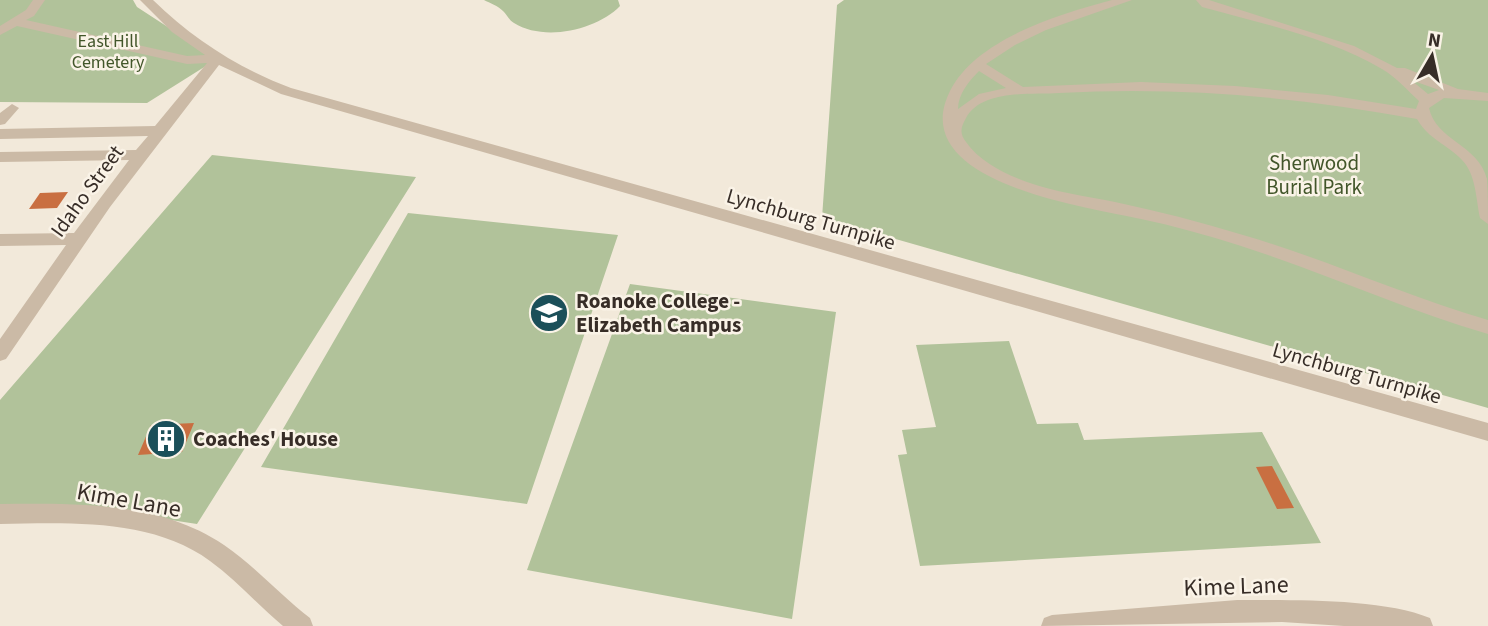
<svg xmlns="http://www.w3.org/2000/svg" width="1488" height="626" viewBox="0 0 1488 626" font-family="'Source Sans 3',sans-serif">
<rect width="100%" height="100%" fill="#f2e9da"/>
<!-- green -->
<path fill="#b1c29a" d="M 0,0 L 133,0 L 137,7 L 217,59 L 147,103 L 0,102 Z
M 484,0 L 618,0 L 620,6 C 597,30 544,42 514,23 C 509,20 507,15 503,11 C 498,6 490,3 484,0 Z
M 844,0 L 1488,0 L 1488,408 L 822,218 L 837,5 Z
M 212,155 L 416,177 L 197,524 L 72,505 L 0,505 L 0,400 Z
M 408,213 L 618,235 L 527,504 L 261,467 Z
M 630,284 L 836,312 L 792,619 L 527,570 Z
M 1009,341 L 1037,424 L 1078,423 L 1084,440 L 1262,432 L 1321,543 L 920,566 L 898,455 L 907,454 L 902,430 L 936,427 L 916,345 Z"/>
<!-- building -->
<path fill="#c96f41" d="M 68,192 L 57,208 L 29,209 L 40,193 Z
M 194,423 L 182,452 L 138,455 L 151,425 Z
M 1272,466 L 1294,508 L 1277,509 L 1256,467 Z"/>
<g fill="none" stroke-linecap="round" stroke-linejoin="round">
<!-- minor -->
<path fill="#cbbaa6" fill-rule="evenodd" d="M 33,0 L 45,0 L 34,16 L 26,20 L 187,56 L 205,55 L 172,32 L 140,0 L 153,0 C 193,39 238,68 291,88 L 1488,423 L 1488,441 L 281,94 L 219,65 L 110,207 L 6,359 L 0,361 L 0,339 L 66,245 L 0,246 L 0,234 L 74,233 L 129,160 L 0,162 L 0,152 L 136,150 L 148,136 L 0,139 L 0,129 L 155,126 L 207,63 L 187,64 L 17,26 L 0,35 L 0,26 L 26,10 Z
M 1112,0 L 1132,0 L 1046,30 L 1015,45 L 986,64 L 1023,87 L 1141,82 L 1235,86 L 1328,95 L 1416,109 L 1419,101 C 1408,91 1396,77 1382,69 C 1330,38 1260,23 1202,7 L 1196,0 L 1209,0 L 1354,46 L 1397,68 L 1405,68 L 1458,89 L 1488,93 L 1488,101 L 1444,98 L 1429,108 C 1436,141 1478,144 1487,179 C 1488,192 1488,210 1488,224 L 1480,218 C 1476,199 1476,174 1462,160 C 1447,144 1428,139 1417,119 C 1298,97 1180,86 1059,93 C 1031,95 982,89 966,118 C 961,127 959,133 966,142 C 980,162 1005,174 1027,182 C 1055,192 1085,196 1115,202 C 1158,211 1201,222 1243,235 C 1326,259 1405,296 1488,320 L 1488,334 C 1403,309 1323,272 1238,245 C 1207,235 1174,226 1141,219 C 1088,207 904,183 950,91 C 976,39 1059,14 1112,0 ZM 979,71 L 1006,88 L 979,94 L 958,109 C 958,94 969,81 979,71 ZM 1411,80 L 1439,90 L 1428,94 Z
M 12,104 L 19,108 L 5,124 L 0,125 L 0,113 Z
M 0,504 C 75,503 159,501 224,545 C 255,566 280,595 310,618 L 313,626 L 283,626 C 258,605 236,580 210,561 C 152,518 68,523 0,524 Z
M 1237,600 C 1290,600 1382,598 1430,618 L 1433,626 L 1344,626 L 1282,622 L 1041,626 L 1044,618 L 1052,615 Z"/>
</g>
<!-- icons -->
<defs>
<g id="university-disc" transform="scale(2.0125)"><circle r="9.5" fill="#1b4f59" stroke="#faf3e7"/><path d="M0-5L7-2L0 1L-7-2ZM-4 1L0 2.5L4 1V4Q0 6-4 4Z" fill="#fff"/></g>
<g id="building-disc" transform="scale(2.0125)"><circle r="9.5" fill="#1b4f59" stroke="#faf3e7"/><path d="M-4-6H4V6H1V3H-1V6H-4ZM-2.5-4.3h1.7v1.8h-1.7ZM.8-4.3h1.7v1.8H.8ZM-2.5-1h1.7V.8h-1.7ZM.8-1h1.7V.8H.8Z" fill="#fff"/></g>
</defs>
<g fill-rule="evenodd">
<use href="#university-disc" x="549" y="313"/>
<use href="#building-disc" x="166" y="439"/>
</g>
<g text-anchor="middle" stroke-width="5" stroke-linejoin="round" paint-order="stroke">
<!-- far-park labels -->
<g font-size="18" fill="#42562a" stroke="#faf3e7">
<text x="108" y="47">East Hill<tspan x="108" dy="21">Cemetery</tspan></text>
</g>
<!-- park labels -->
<g font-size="21" fill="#42562a" stroke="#faf3e7">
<text x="1314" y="170">Sherwood<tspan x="1314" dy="24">Burial Park</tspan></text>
</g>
<!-- street labels -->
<g font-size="21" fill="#372d27" stroke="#faf3e7">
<text transform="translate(87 191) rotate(-54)" y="7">Idaho Street</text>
<text transform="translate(811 219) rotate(16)" y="7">Lynchburg Turnpike</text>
<text transform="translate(1357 373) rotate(16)" y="7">Lynchburg Turnpike</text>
</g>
<!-- poi labels -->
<g font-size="21" font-weight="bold" fill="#372d27" stroke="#faf3e7" text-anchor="start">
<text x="576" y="308">Roanoke College -<tspan x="576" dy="24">Elizabeth Campus</tspan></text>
<text x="193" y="446">Coaches' House</text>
</g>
<!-- near-street labels -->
<g font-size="24" fill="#372d27" stroke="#faf3e7">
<text transform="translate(129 500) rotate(10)" y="8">Kime Lane</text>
<text transform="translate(1236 586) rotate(-2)" y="8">Kime Lane</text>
</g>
</g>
<!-- north arrow -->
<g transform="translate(1432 56) rotate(9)" stroke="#faf3e7" stroke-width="5" paint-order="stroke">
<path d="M0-5L12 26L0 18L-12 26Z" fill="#372d27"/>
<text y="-10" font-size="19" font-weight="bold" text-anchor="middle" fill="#372d27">N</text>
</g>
</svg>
